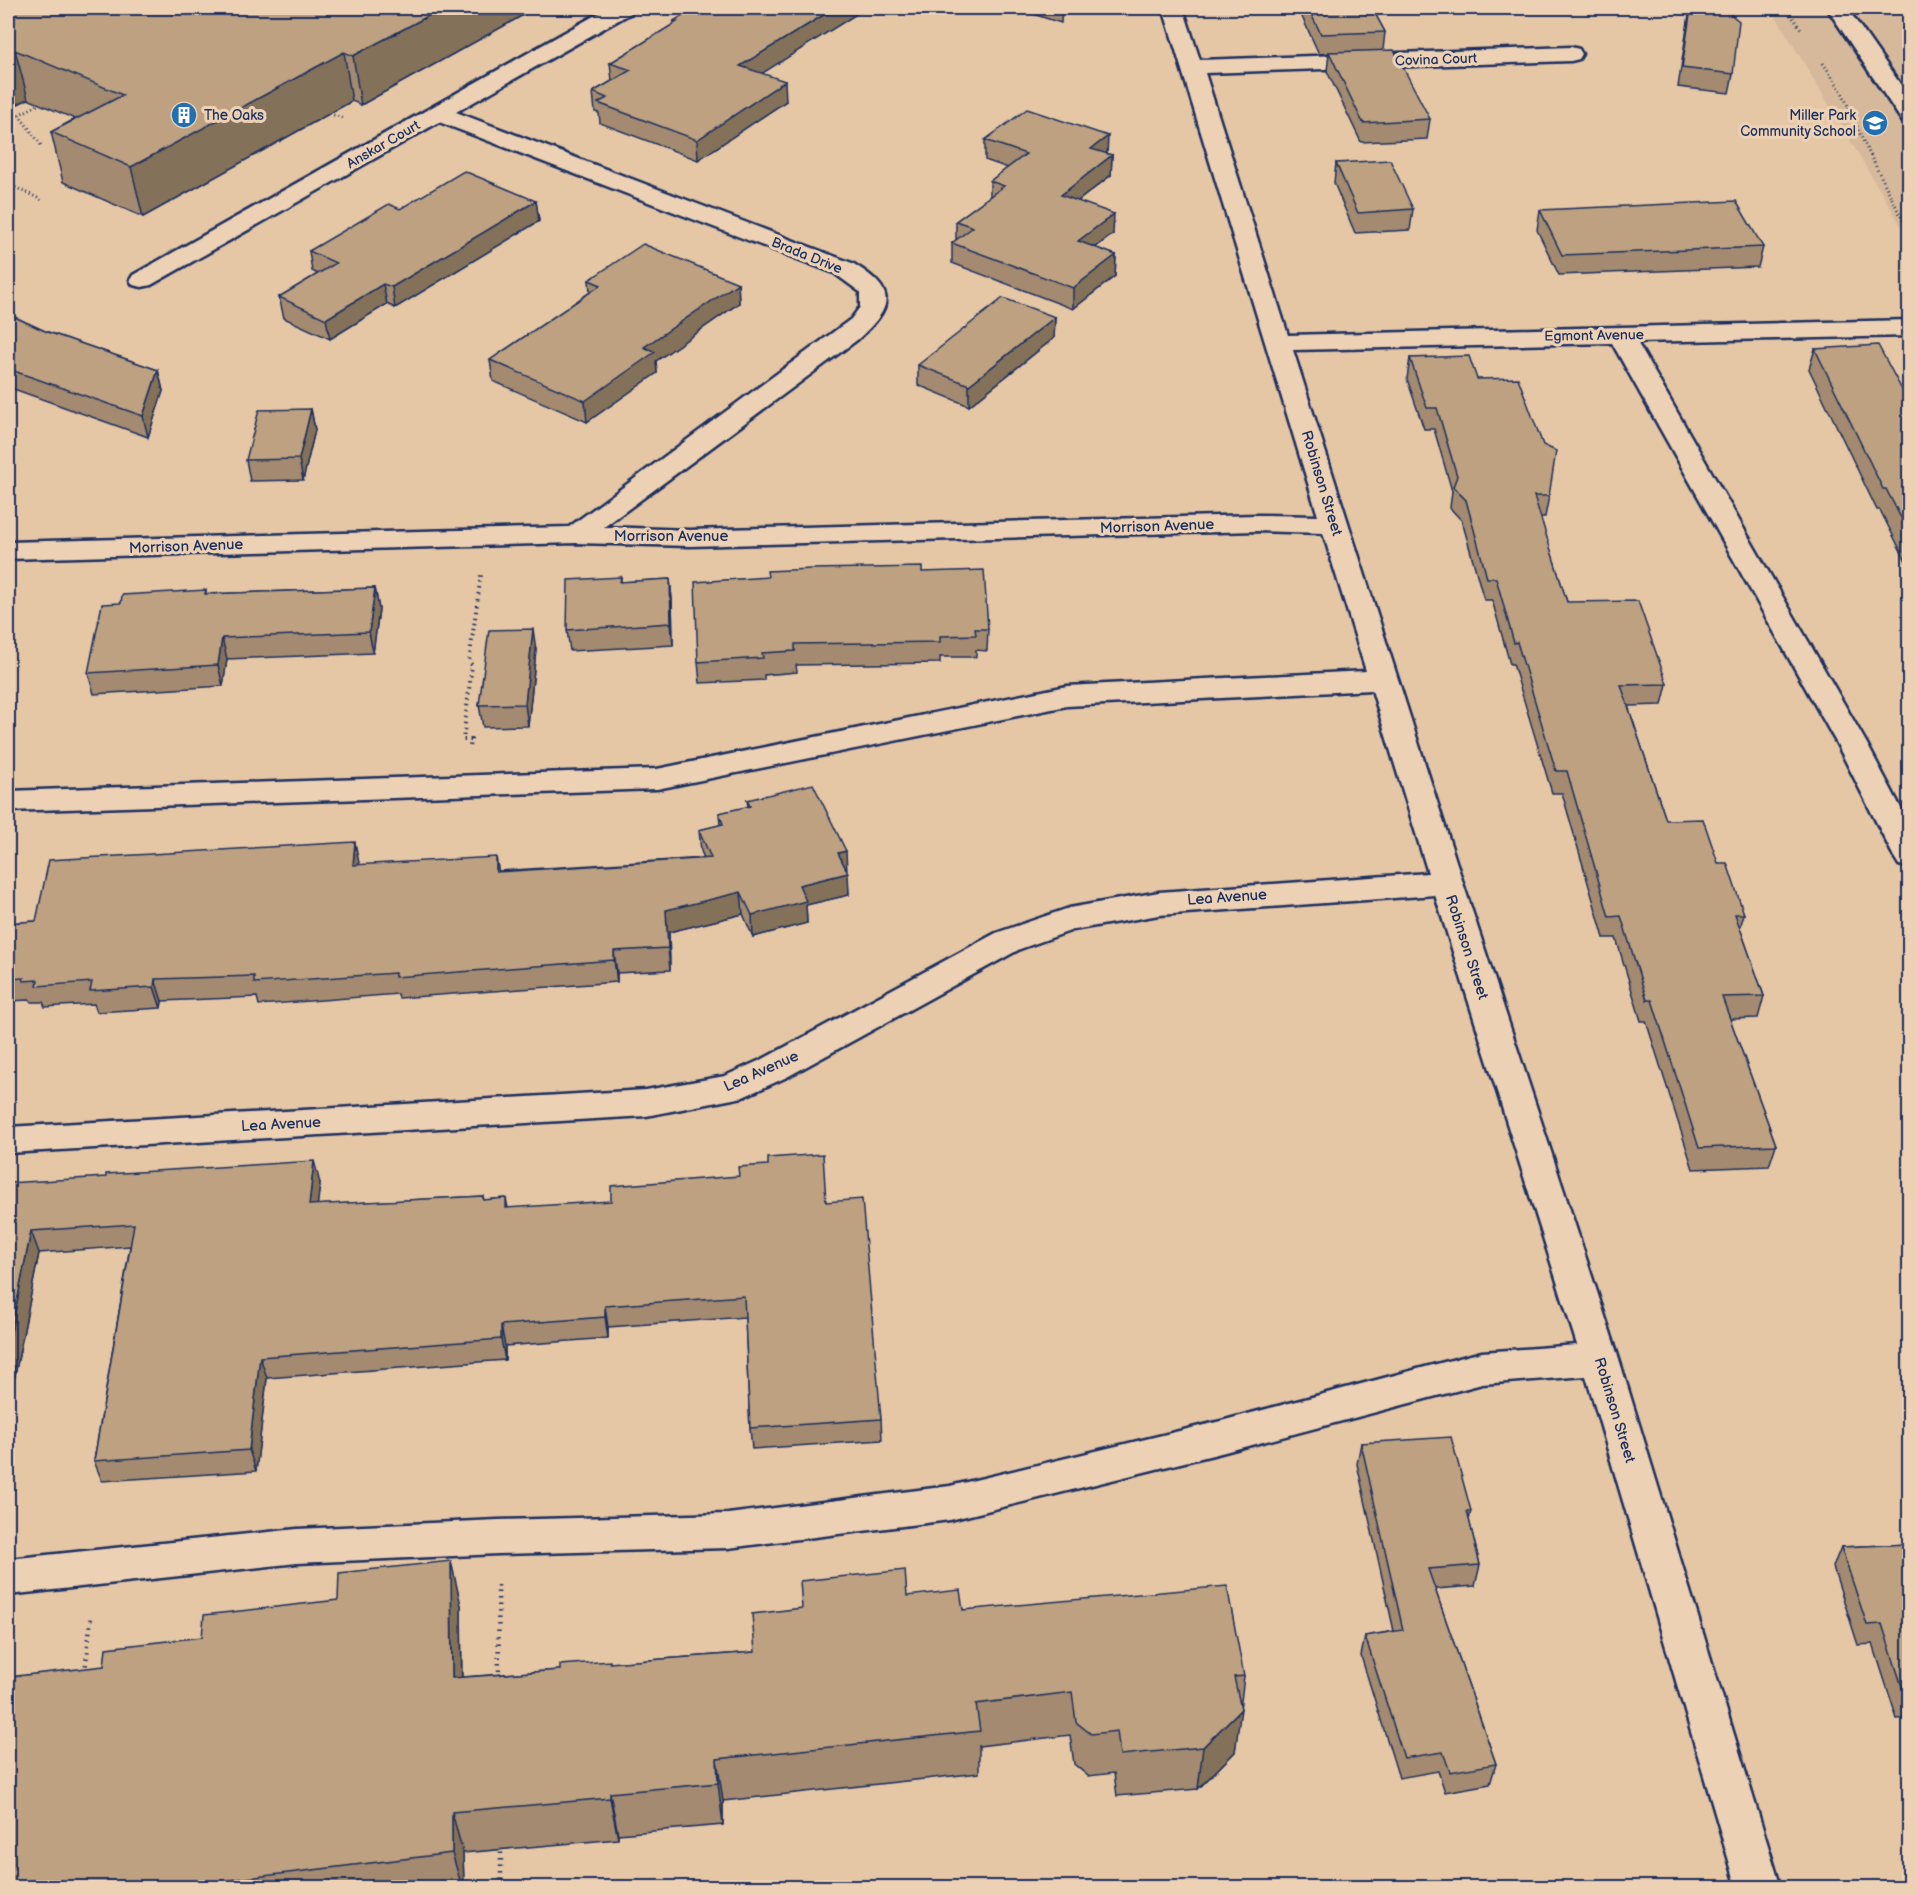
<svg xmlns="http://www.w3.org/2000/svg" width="1917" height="1895" viewBox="0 0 1917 1895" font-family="'Balsamiq Sans',sans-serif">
<rect width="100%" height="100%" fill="#e5c7a6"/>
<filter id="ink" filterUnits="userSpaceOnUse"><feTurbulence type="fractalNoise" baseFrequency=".0167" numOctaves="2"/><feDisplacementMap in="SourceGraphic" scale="12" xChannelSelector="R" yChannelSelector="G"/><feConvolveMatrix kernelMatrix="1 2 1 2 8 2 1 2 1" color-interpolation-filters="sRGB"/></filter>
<g filter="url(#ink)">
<!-- built -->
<path fill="#d5b99a" d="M 1771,8 L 1909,8 L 1909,239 Z"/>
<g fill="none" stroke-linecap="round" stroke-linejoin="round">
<!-- minor casing -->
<g stroke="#1b2f5e" stroke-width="5">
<path id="minor" d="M 608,8 L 634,8 L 631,13 L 456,112 L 852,263 C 897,290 895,306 857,340 L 604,527 L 690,530 L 1257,515 L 1318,516 L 1163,8 L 1183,8 L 1200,60 L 1571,47 L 1579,49 L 1582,54 L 1579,59 L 1571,61 L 1205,73 L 1288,335 L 1910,320 L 1910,336 L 1637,342 L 1867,744 L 1910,825 L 1910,868 L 1899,865 L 1894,857 L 1837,744 L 1612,343 L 1293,350 L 1463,883 L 1619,1359 L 1781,1888 L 1737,1888 L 1586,1376 L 1482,1384 L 1221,1453 L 950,1520 L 728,1548 L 498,1554 L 297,1563 L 8,1595 L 8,1559 L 297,1529 L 498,1520 L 728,1514 L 950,1486 L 1221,1421 L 1482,1352 L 1577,1345 L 1435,895 L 1159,915 L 1073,930 L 1020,949 L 787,1077 L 743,1097 L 646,1116 L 8,1153 L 8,1127 L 646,1090 L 725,1076 L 763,1059 L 996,933 L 1069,908 L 1159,892 L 1428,873 L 1372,690 L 1067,706 L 657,789 L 8,811 L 8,791 L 657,769 L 1067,686 L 1366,671 L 1323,533 L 1257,531 L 690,546 L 576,543 L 8,559 L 8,542 L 569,527 L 851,319 L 860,307 L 860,292 L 834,273 L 439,122 L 151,285 L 142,287 L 133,285 L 130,280 L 133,275 Z
M 1827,8 L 1847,8 L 1910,98 L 1910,123 L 1902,121 Z"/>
</g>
<!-- path-far2 -->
<path stroke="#1b2f5e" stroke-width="3" stroke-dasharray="1 3" stroke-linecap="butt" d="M 1786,8 L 1801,29
M 1823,63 L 1842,92 L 1863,141 L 1910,234
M 326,112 L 344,119
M 19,115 L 41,145
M 8,120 L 38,105
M 8,184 L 42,200"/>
<!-- path-far1 -->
<path stroke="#1b2f5e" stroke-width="4" stroke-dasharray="1.5 4.5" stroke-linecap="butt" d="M 470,746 L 471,740 L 463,740 L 472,665 L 469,662 L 481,575"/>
<!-- path -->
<path stroke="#1b2f5e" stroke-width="4.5" stroke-dasharray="1.5 5" stroke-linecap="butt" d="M 498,1585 L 499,1677
M 85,1672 L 91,1617
M 501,1846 L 501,1888"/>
<!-- minor -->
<use href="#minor" fill="#edd1b4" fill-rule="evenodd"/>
</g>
<!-- wall -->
<path fill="#a38a6f" stroke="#1b2f5e" stroke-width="1.5" d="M 8,8 L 536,8 L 361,105 L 352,101 L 143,217 L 63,182 L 51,132 L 75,119 L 28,99 L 8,109 Z
M 696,8 L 866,8 L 761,73 L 786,101 L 698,160 L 600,123 L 599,113 L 595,112 L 593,92 L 612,81 L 610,63 L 674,24 L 674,21 Z
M 1014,8 L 1062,8 L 1061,23 Z
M 1298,8 L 1372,8 L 1385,32 L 1383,50 L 1430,119 L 1427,139 L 1361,142 L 1327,71 L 1329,53 L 1319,54 Z
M 1690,8 L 1723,8 L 1733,74 L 1729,93 L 1678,87 Z
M 985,140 L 1108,154 L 1112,155 L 1111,175 L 1078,201 L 1113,234 L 1095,248 L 1116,255 L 1115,276 L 1073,309 L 952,263 L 952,243 L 956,240 L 956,221 L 990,196 L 990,181 L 1008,168 L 985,160 Z
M 1336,163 L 1413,209 L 1410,230 L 1355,233 L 1334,183 Z
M 536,201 L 539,221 L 395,308 L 387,304 L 330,339 L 284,318 L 279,297 L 318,274 L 312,271 L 309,251 L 400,209 Z
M 1540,210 L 1763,247 L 1758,267 L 1559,275 L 1537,230 Z
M 589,280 L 738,283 L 739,303 L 656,361 L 657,373 L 587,422 L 493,381 L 490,360 L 590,292 Z
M 8,314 L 45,331 L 158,370 L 163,391 L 148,437 L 8,387 Z
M 1055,317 L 1054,338 L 969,406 L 918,385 L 918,365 Z
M 1815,349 L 1910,405 L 1910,569 L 1880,510 L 1877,510 L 1809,369 Z
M 1410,358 L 1477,379 L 1549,496 L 1545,517 L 1540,517 L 1567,602 L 1667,684 L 1662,705 L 1628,706 L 1666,820 L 1718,863 L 1744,914 L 1740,928 L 1764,996 L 1758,1018 L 1730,1019 L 1776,1145 L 1769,1166 L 1693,1169 L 1646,1021 L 1641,1021 L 1616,938 L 1604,938 L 1562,793 L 1552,793 L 1513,664 L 1510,664 L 1492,600 L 1484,600 L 1462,521 L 1450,508 L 1452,491 L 1434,429 L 1424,429 L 1407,379 Z
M 311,409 L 315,430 L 303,480 L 250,481 L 246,460 Z
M 922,572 L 988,629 L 987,651 L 976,650 L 976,657 L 940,657 L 940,663 L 796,665 L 797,672 L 764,675 L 764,680 L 700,683 L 698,662 Z
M 621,577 L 621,582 L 670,579 L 672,600 L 673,645 L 570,651 L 567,630 Z
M 375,588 L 379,609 L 373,653 L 227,659 L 223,686 L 94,694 L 88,673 L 121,603 L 206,590 L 206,594 Z
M 536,650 L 528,726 L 483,727 L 479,705 Z
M 747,800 L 847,871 L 849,895 L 806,905 L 807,923 L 753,937 L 743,914 L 669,932 L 670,970 L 617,973 L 617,982 L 399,998 L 398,994 L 259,1005 L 257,997 L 162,1001 L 161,1008 L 97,1012 L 94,1004 L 45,1007 L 43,1002 L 31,1002 L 30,1000 L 8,1001 L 8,923 L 36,921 L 359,863 L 359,865 L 499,871 L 704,858 L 701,851 L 699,830 L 720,825 L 719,813 L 748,807 Z
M 8,1183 L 320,1183 L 317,1205 L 483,1196 L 484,1200 L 506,1198 L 508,1208 L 826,1202 L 881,1419 L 882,1440 L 752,1449 L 750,1428 L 745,1317 L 608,1327 L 608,1338 L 505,1346 L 505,1360 L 267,1378 L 256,1471 L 102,1481 L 94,1461 L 130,1246 L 39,1253 L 8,1411 Z
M 1361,1443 L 1471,1511 L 1469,1520 L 1480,1565 L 1475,1586 L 1435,1589 L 1496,1764 L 1490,1784 L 1445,1792 L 1438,1771 L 1399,1778 L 1361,1656 L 1365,1636 L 1394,1631 L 1357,1464 Z
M 1910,1544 L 1910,1718 L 1897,1719 L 1873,1644 L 1858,1645 L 1833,1567 L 1841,1547 Z
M 907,1596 L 1244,1676 L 1235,1752 L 1198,1789 L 1117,1796 L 1114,1773 L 1088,1776 L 1074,1764 L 1070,1735 L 979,1746 L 979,1773 L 723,1801 L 723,1825 L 618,1834 L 618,1839 L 463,1853 L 464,1887 L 8,1887 L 104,1666 L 202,1637 L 461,1605 L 462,1677 L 560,1670 L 610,1663 L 755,1652 Z"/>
<!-- shaded-wall -->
<path fill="#84715a" stroke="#1b2f5e" stroke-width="1.5" d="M 443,8 L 536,8 L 361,105 L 353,56 Z
M 835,8 L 866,8 L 742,86 L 740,66 Z
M 15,50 L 28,99 L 8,109 L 8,54 Z
M 344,52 L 352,101 L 143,217 L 131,167 Z
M 785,81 L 786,101 L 698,160 L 697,140 Z
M 1108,136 L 1107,155 L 1091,149 Z
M 1112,155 L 1111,175 L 1060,215 L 1061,195 Z
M 536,201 L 539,221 L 395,308 L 392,287 Z
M 8,202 L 13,221 L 8,229 Z
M 1114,214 L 1113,234 L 1077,261 L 1078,241 Z
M 1116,255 L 1115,276 L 1073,309 L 1073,288 Z
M 738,283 L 739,303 L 656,361 L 657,373 L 587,422 L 585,401 L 644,347 Z
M 383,284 L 387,304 L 330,339 L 326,319 Z
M 1055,317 L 1054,338 L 969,406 L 969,385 Z
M 158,370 L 163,391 L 148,437 L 143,416 Z
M 311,409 L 315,430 L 303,480 L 299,459 Z
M 670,579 L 672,600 L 673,645 L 671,623 Z
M 375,588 L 379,609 L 373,653 L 369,632 Z
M 533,629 L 536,650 L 528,726 L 525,704 Z
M 222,638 L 227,659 L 223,686 L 218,665 Z
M 355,842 L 359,863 L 357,887 L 353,865 Z
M 846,851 L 847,872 L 838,853 Z
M 496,857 L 500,879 L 496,872 Z
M 848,873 L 849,895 L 806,905 L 807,923 L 753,937 L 752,915 L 799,885 Z
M 741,892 L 743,914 L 669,932 L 670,970 L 668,948 L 666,910 Z
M 614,951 L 617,973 L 617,982 L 614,960 Z
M 155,979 L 162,1001 L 161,1008 L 154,987 Z
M 314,1161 L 320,1183 L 315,1227 L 309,1205 Z
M 31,1231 L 39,1253 L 8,1411 L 8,1347 Z
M 605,1306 L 608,1327 L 608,1338 L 605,1317 Z
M 501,1325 L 505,1346 L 505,1360 L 501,1339 Z
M 260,1357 L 267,1378 L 256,1471 L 249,1450 Z
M 451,1561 L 461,1605 L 462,1720 L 452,1678 Z
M 1241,1709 L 1235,1752 L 1198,1789 L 1203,1747 Z
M 717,1759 L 723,1801 L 723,1825 L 718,1783 Z
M 610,1793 L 618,1834 L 618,1839 L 610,1798 Z
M 452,1812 L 463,1853 L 464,1887 L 462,1887 L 452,1853 Z"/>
<!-- building -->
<path fill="#bda181" stroke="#1b2f5e" stroke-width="1.5" d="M 8,8 L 443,8 L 353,56 L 344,52 L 131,167 L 51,132 L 123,95 L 15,50 L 8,54 Z
M 696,8 L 835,8 L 740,66 L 785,81 L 697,140 L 598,103 L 607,98 L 593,92 L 631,70 L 610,63 L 677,22 L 674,21 Z
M 1308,8 L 1372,8 L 1385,32 L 1321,34 Z
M 1691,8 L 1723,8 L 1739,21 L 1733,74 L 1682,68 Z
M 1394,50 L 1430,119 L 1363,123 L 1329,52 Z
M 1027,109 L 1108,136 L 1091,149 L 1112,155 L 1061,195 L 1114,214 L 1078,241 L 1116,255 L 1073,288 L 952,243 L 973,227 L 956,221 L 1004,186 L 990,181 L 1026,154 L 985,140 Z
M 1390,160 L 1413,209 L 1358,213 L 1336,163 Z
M 464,171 L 536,201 L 392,287 L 383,284 L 326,319 L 279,297 L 336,263 L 309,251 L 389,204 L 400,209 Z
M 1736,201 L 1763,247 L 1562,255 L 1540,210 Z
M 643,244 L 738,283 L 644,347 L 655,352 L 585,401 L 490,360 L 601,285 L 589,280 Z
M 1003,298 L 1055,317 L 969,385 L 918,365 Z
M 8,314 L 45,331 L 158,370 L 143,416 L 8,369 Z
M 1878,345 L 1910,405 L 1910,535 L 1886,489 L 1883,489 L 1815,349 Z
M 1469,356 L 1477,379 L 1518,378 L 1543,445 L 1556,451 L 1549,496 L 1534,496 L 1567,602 L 1638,601 L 1667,684 L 1621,685 L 1666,820 L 1703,819 L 1718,863 L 1727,863 L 1744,914 L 1735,914 L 1764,996 L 1722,997 L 1776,1145 L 1699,1148 L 1652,1000 L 1647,1000 L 1621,916 L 1609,917 L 1567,771 L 1556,771 L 1517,642 L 1514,643 L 1496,578 L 1487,578 L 1466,500 L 1453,487 L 1457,476 L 1437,408 L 1427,408 L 1410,358 Z
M 311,409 L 299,459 L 246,460 L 259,410 Z
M 922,567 L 922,572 L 984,570 L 988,629 L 975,629 L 976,635 L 940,636 L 940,642 L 795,644 L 795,651 L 762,653 L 763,658 L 698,662 L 695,582 L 768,577 L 767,571 L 812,569 Z
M 621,577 L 620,582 L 670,579 L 671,623 L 567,630 L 568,580 Z
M 375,588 L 369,632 L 222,638 L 218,665 L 88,673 L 102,604 L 121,603 L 122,595 L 206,590 L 205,594 Z
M 533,629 L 525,704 L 479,705 L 489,630 Z
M 813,784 L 846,851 L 838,853 L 848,873 L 799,885 L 806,901 L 752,915 L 741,892 L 666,910 L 668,948 L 614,951 L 614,960 L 395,977 L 395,973 L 254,983 L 254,976 L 155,979 L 154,987 L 90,991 L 92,982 L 37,986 L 38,980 L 23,981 L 24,978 L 8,979 L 8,923 L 36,921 L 49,860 L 355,842 L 353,865 L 496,857 L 496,872 L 711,858 L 699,830 L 723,824 L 719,813 L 750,806 L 747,800 Z
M 823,1154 L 826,1202 L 862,1199 L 881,1419 L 750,1428 L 744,1296 L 605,1306 L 605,1317 L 501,1325 L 501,1339 L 260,1357 L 249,1450 L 94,1461 L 134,1224 L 31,1231 L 8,1347 L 8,1183 L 106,1177 L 106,1174 L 314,1161 L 309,1205 L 483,1196 L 483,1200 L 506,1198 L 506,1208 L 611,1201 L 611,1186 L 739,1176 L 738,1167 L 768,1165 L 768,1158 Z
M 1451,1437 L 1471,1511 L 1467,1511 L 1480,1565 L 1428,1569 L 1496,1764 L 1450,1772 L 1443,1752 L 1404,1758 L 1365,1636 L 1403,1630 L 1361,1443 Z
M 1910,1544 L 1910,1699 L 1906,1699 L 1882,1624 L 1867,1625 L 1841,1547 Z
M 451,1561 L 452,1678 L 560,1670 L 560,1665 L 610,1661 L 610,1663 L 755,1652 L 752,1614 L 802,1608 L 800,1581 L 905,1570 L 907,1596 L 960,1590 L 963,1610 L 1227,1586 L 1244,1676 L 1234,1677 L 1241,1709 L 1203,1747 L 1120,1755 L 1117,1731 L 1091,1734 L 1076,1722 L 1072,1692 L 976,1704 L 980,1731 L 717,1759 L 718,1783 L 610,1793 L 610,1798 L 452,1812 L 452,1853 L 173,1887 L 8,1887 L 8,1677 L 104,1666 L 106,1648 L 202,1637 L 204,1615 L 338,1600 L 339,1573 Z"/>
</g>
<!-- icons -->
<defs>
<g id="building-disc" transform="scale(1.35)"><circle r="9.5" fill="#1f6fb2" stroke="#edd1b4"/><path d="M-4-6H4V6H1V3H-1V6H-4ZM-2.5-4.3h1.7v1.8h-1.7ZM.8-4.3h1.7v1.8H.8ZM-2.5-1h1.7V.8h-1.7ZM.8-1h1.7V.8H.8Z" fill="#fff"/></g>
<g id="school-disc" transform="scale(1.35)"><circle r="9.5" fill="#1f6fb2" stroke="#edd1b4"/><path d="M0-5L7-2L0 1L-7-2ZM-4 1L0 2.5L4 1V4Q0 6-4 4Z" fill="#fff"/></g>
</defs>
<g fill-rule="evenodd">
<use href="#building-disc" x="184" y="115"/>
<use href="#school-disc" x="1875" y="123"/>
</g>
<g text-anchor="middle" stroke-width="6" stroke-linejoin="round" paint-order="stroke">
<!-- far-street labels -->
<g font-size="14" fill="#1b2f5e" stroke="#edd1b4">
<text transform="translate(1436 59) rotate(-2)" y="5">Covina Court</text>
<text transform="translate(383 144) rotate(-30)" y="5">Anskar Court</text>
<text transform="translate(807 255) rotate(22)" y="5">Brada Drive</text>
<text transform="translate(1594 335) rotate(-1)" y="5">Egmont Avenue</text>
</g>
<!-- far-poi labels -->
<g font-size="14" fill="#1b2f5e" stroke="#edd1b4" text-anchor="start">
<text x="204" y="120">The Oaks</text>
<text x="1856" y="120" text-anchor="end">Miller Park<tspan x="1856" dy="16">Community School</tspan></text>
</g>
<!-- street labels -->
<g font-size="15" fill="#1b2f5e" stroke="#edd1b4">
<text transform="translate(1322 483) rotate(73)" y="5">Robinson Street</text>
<text transform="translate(1157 526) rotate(-2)" y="5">Morrison Avenue</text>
<text x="671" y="541">Morrison Avenue</text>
<text transform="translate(186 546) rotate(-2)" y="5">Morrison Avenue</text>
<text transform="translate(1227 897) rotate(-4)" y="5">Lea Avenue</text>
<text transform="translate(1467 947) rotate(72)" y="5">Robinson Street</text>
<text transform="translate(761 1071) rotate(-24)" y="5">Lea Avenue</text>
<text transform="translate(281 1124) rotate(-3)" y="5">Lea Avenue</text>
<text transform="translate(1615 1410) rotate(73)" y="5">Robinson Street</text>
</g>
</g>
<!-- margin -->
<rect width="1917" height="1895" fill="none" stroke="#edd1b4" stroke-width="30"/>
<rect x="15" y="15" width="1887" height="1865" fill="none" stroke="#1b2f5e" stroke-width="2" filter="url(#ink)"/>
</svg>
